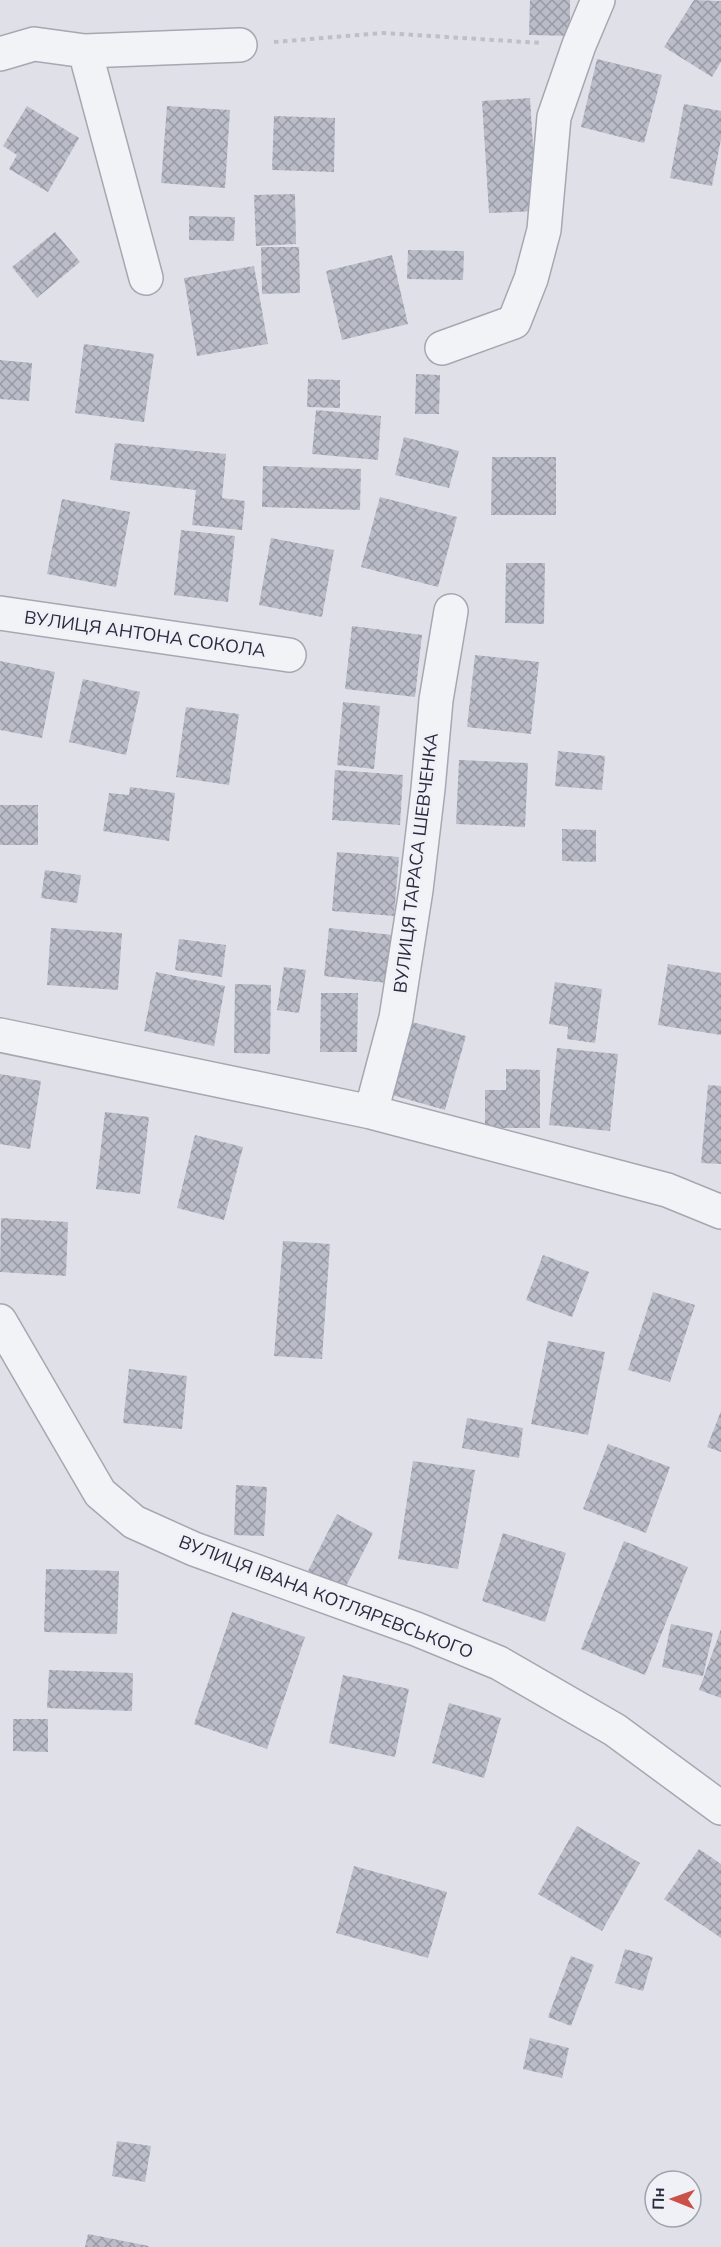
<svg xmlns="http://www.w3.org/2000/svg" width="721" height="2247" viewBox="0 0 721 2247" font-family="Mulish,sans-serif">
<defs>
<pattern id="building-cross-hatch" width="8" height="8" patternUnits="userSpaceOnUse" patternTransform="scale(1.5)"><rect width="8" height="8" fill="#babcc8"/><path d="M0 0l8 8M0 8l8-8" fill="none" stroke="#9799a4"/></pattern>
</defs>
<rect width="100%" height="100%" fill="#e0e1e8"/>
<!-- building -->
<path fill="url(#building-cross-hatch)" d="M 530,0 L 570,0 L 570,36 L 529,35 Z
M 694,0 L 721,1 L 721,62 L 712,77 L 664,47 Z
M 597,59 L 662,75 L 644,143 L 581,127 Z
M 530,98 L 537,211 L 489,213 L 482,101 Z
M 684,104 L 721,111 L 721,139 L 712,186 L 670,178 Z
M 27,106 L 79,138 L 48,192 L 9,169 L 17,155 L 3,146 Z
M 167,106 L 230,110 L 225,188 L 161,183 Z
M 274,116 L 335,118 L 334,172 L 272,170 Z
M 295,194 L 296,244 L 256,246 L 254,195 Z
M 189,216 L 235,217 L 234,241 L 189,240 Z
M 55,232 L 80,262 L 37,298 L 12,267 Z
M 261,247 L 299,247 L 300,293 L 262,294 Z
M 408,250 L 464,251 L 463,280 L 407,279 Z
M 392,255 L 408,324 L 342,340 L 326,271 Z
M 254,266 L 268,344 L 197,356 L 184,278 Z
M 84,344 L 154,354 L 144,422 L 75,413 Z
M 0,360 L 32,363 L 29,401 L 0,399 Z
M 416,374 L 440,375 L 439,414 L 415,414 Z
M 308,379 L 340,380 L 340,408 L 307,407 Z
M 316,410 L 381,416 L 378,460 L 312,454 Z
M 404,437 L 459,451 L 449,488 L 395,475 Z
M 115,443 L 226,454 L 222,498 L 245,501 L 242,530 L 192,525 L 196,490 L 110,480 Z
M 492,457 L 556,457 L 556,515 L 491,515 Z
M 263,466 L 361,469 L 360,510 L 262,507 Z
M 380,497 L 457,517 L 438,587 L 361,567 Z
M 62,499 L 130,512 L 116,587 L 47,574 Z
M 181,530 L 235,536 L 228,602 L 174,595 Z
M 271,538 L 334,550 L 322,617 L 259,605 Z
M 506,563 L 545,563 L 544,624 L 505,623 Z
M 352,626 L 422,635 L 415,697 L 345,689 Z
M 475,655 L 539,662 L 531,734 L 467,727 Z
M 0,661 L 55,672 L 42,738 L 0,730 Z
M 83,679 L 140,692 L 126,755 L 69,742 Z
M 343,702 L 380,706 L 374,769 L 337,765 Z
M 186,707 L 239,714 L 229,785 L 176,777 Z
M 558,751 L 605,756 L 602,790 L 555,786 Z
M 459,760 L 528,763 L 525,827 L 456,824 Z
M 335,770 L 403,775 L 400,825 L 332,820 Z
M 130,787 L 175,793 L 169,841 L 103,831 L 109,793 L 129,795 Z
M 0,805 L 38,805 L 38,845 L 0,845 Z
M 562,829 L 596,830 L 596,862 L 562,861 Z
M 337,852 L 399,857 L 394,916 L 332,911 Z
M 45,870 L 81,875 L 77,903 L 41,898 Z
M 51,928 L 122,933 L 118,990 L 47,985 Z
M 329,928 L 392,935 L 387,983 L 324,976 Z
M 179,939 L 226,945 L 222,977 L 175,970 Z
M 668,964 L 721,973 L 721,1035 L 658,1025 Z
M 284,967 L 306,970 L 299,1013 L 277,1010 Z
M 156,972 L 225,986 L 214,1046 L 144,1031 Z
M 555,982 L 602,989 L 595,1043 L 567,1039 L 568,1027 L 549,1024 Z
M 235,984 L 271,985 L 270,1054 L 234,1053 Z
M 321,993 L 358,993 L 357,1052 L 320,1052 Z
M 412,1022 L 466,1036 L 445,1110 L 392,1095 Z
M 557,1048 L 618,1054 L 610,1131 L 549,1125 Z
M 506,1069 L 540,1070 L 540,1128 L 485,1128 L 485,1090 L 506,1090 Z
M 0,1074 L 41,1081 L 30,1149 L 0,1144 Z
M 708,1085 L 721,1086 L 721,1164 L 701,1163 Z
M 105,1112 L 149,1117 L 140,1194 L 96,1189 Z
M 195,1135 L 243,1147 L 224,1220 L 177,1208 Z
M 1,1218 L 68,1222 L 66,1276 L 0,1272 Z
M 283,1241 L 330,1244 L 322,1359 L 274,1356 Z
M 543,1255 L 589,1272 L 572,1317 L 526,1300 Z
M 653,1292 L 695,1305 L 670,1382 L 628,1370 Z
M 548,1341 L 605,1352 L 588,1435 L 531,1424 Z
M 129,1369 L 187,1376 L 182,1429 L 123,1423 Z
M 721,1411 L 721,1452 L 707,1447 Z
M 467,1418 L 523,1428 L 519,1458 L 462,1448 Z
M 608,1444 L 670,1467 L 646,1533 L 583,1509 Z
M 413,1461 L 475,1470 L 458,1569 L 398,1559 Z
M 236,1485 L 267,1487 L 264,1536 L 234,1535 Z
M 337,1514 L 373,1533 L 344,1590 L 308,1571 Z
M 503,1533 L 566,1553 L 545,1622 L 482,1601 Z
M 624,1541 L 688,1567 L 645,1675 L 581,1649 Z
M 46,1569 L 119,1571 L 117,1634 L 44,1632 Z
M 232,1612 L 305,1637 L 267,1749 L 194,1724 Z
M 671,1624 L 713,1633 L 703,1676 L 662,1667 Z
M 721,1629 L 721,1698 L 699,1690 Z
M 49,1670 L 133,1673 L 132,1711 L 47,1708 Z
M 343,1675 L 409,1689 L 395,1757 L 329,1743 Z
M 449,1703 L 501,1718 L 484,1778 L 432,1763 Z
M 13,1719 L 48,1719 L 48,1752 L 13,1751 Z
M 577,1826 L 640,1863 L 602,1931 L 538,1894 Z
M 699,1849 L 721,1864 L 721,1938 L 664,1899 Z
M 354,1866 L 447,1892 L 428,1958 L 336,1933 Z
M 625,1949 L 653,1957 L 643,1991 L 615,1983 Z
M 571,1956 L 594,1965 L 571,2026 L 548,2017 Z
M 530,2038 L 569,2048 L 562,2078 L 523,2069 Z
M 117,2141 L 151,2146 L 145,2182 L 112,2176 Z
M 88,2234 L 149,2246 L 149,2247 L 85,2247 Z"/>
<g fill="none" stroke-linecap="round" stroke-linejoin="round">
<!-- minor casing -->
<g stroke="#a5a7b2" stroke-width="36">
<path id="minor" d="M 85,51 L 146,278
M 0,54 L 34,44 L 85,51 L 240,45
M 442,348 L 514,322 L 531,279 L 544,230 L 554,117 L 579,45 L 598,0
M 0,613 L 289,655
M 0,1035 L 371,1112 L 667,1190 L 721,1212
M 371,1112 L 396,1018 L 416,890 L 428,789 L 436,700 L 451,611
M 0,1321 L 100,1493 L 134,1522 L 194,1549 L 416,1629 L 499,1663 L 615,1730 L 721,1808"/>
</g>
<!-- path -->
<path stroke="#bebfc7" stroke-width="4" stroke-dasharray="4.5 4.5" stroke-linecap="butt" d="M 274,42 L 383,33 L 542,43"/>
<!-- minor -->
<use href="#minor" stroke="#f2f3f7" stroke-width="33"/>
</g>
<g text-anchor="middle" stroke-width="6" stroke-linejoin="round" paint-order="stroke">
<!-- street labels -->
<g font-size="18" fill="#292c3f" stroke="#eff1f6">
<text transform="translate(145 634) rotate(8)" y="6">ВУЛИЦЯ АНТОНА СОКОЛА</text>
<text transform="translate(416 863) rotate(-83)" y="6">ВУЛИЦЯ ТАРАСА ШЕВЧЕНКА</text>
<text transform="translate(326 1597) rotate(21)" y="6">ВУЛИЦЯ ІВАНА КОТЛЯРЕВСЬКОГО</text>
</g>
</g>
<!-- north arrow -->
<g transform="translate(673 2199) rotate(271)"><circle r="28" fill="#eff1f6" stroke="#a0a2ad" stroke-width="1.5"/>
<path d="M0-4.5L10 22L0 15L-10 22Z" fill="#ca5148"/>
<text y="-9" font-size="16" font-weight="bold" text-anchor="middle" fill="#292c3f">Пн</text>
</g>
</svg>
